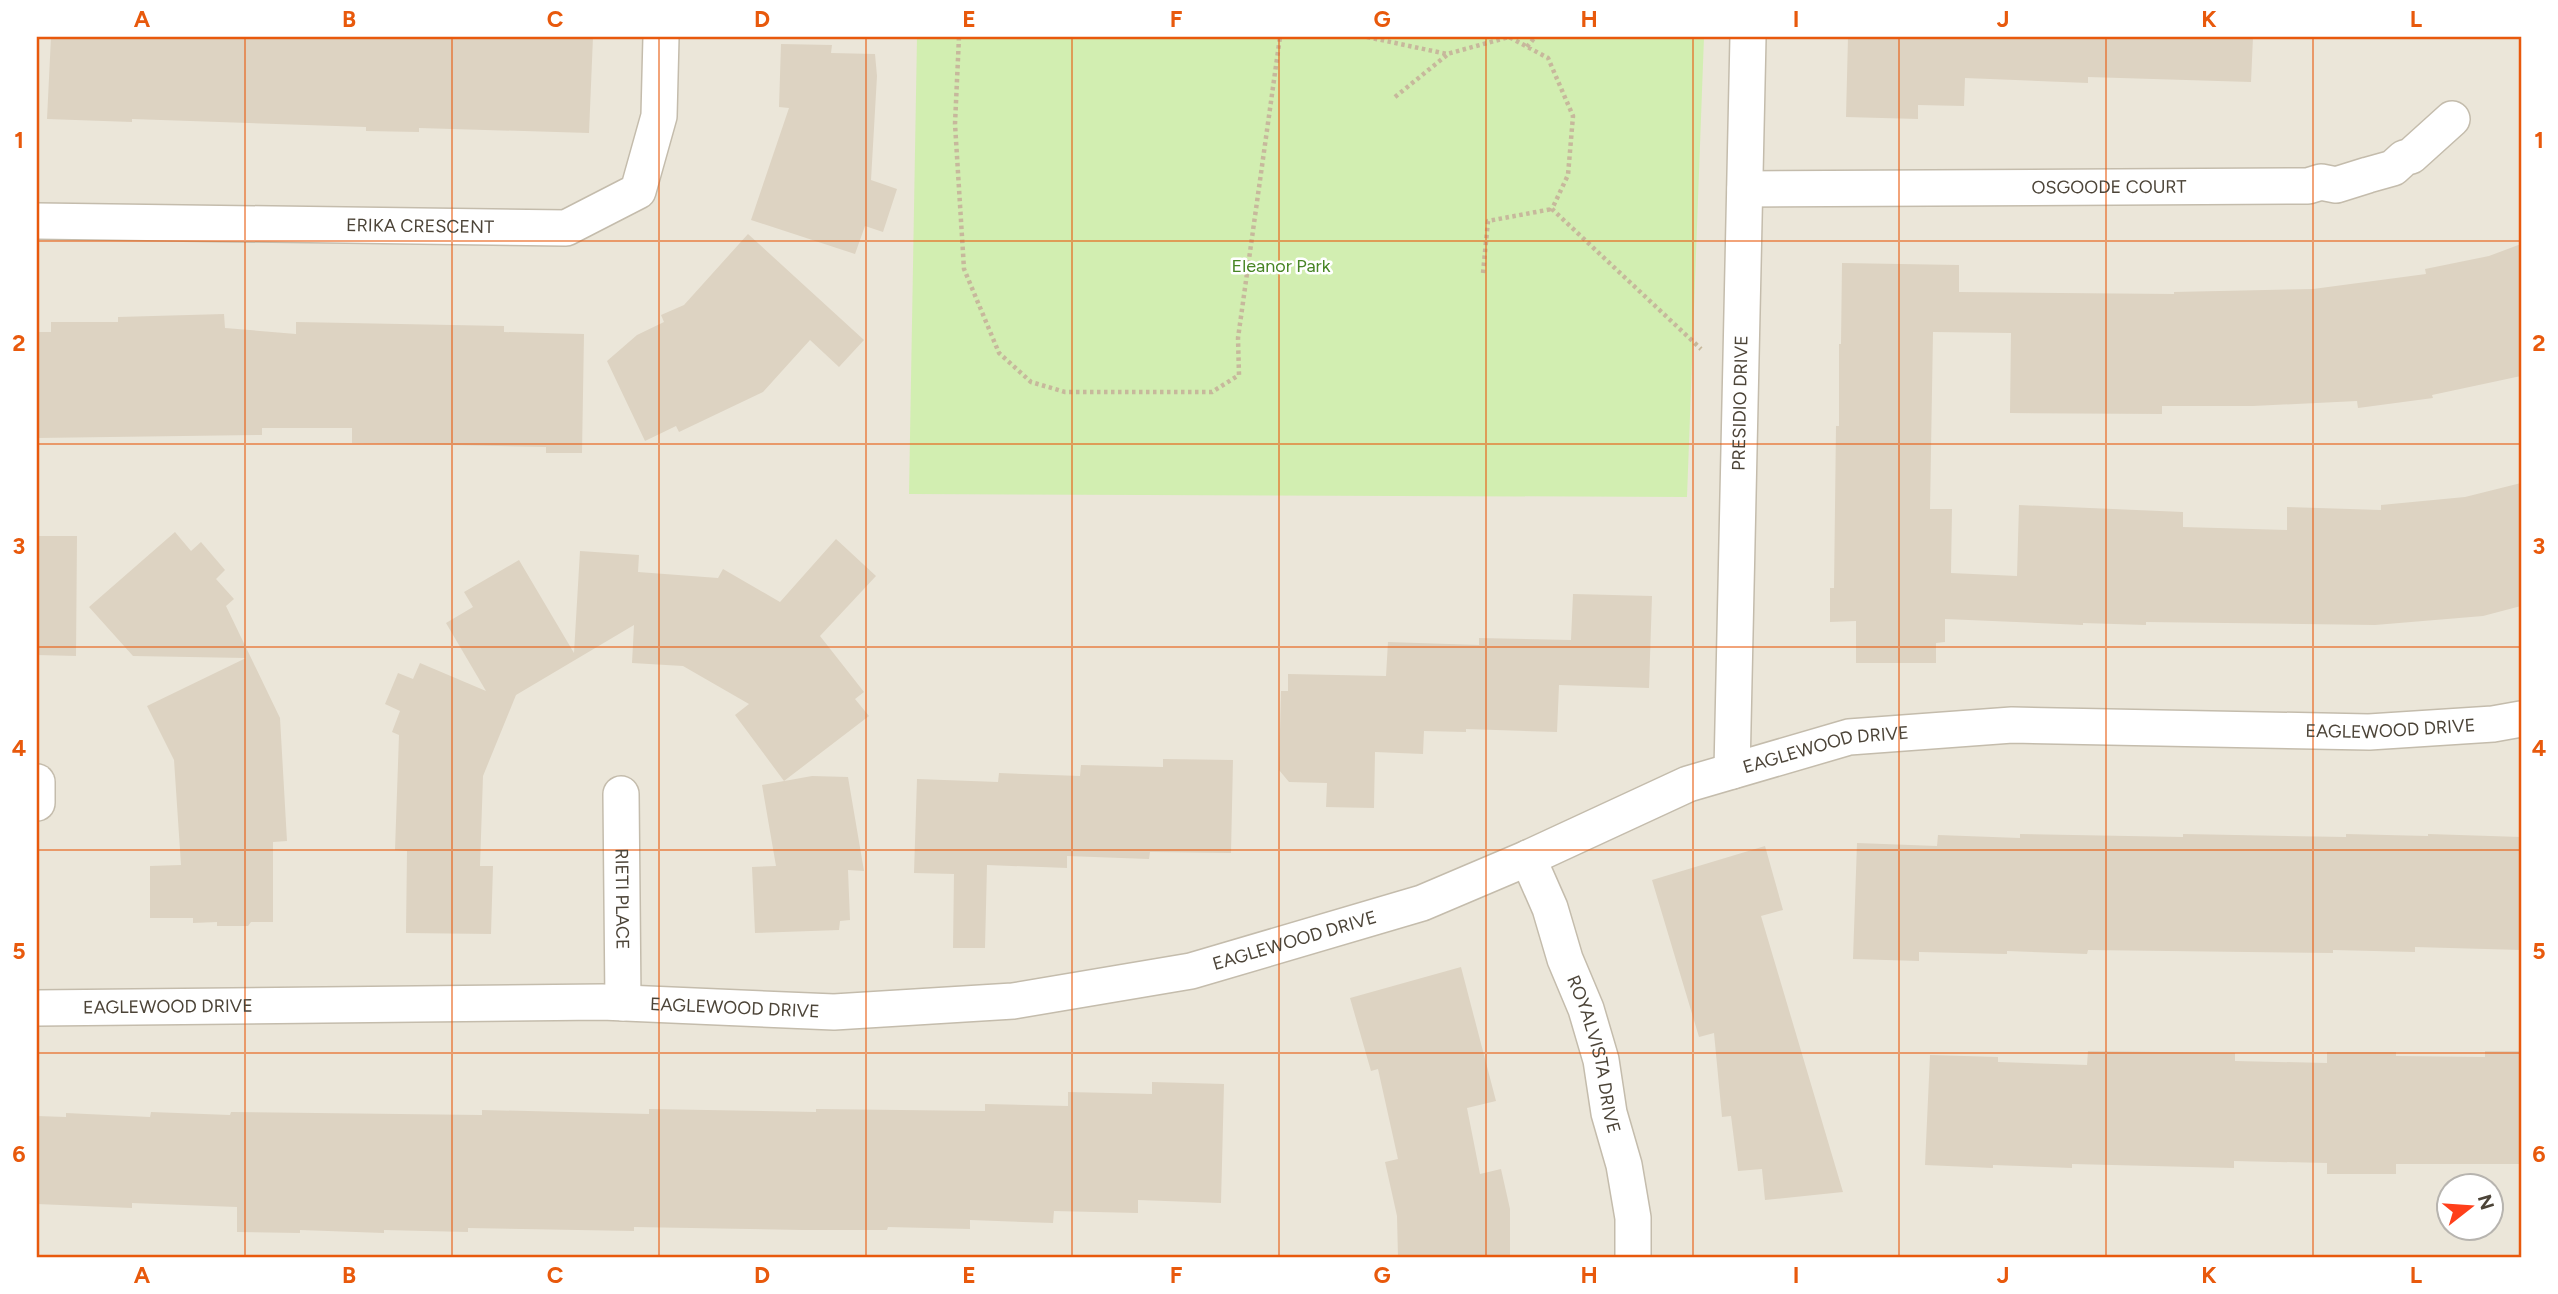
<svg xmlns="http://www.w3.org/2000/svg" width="2558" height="1294" viewBox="0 0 2558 1294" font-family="Figtree,sans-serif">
<rect width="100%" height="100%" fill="#f7f3eb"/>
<!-- residential -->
<path fill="#ebe6d9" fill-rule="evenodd" d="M 37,37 L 2521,37 L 2521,1257 L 37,1257 ZM 2450,1186 L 2492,1186 L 2492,1228 L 2450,1228 Z"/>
<!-- green -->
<path fill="#d2eeb1" d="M 917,37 L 1704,37 L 1687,497 L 909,494 Z"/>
<!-- building -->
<path fill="#ddd3c2" d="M 51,37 L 593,37 L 589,133 L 419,128 L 419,132 L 366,131 L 366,127 L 132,119 L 132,122 L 47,119 Z
M 1848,37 L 2021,39 L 2021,37 L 2253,37 L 2251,82 L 2088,77 L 2088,83 L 1965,78 L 1964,106 L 1918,105 L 1918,119 L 1846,117 Z
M 781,44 L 832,45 L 831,53 L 875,54 L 877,76 L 871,180 L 897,189 L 883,232 L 865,226 L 855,254 L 751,220 L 789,108 L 779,107 Z
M 748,234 L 864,340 L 839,367 L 810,340 L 763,392 L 679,432 L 676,426 L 645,441 L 607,361 L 637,335 L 664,322 L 661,315 L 684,305 Z
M 2521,244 L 2521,376 L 2432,395 L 2433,398 L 2358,408 L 2357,401 L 2253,406 L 2162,406 L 2162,414 L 2010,413 L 2011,333 L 1933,332 L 1930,509 L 1952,509 L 1951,573 L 2017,576 L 2019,505 L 2183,512 L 2183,527 L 2287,530 L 2287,507 L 2381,510 L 2381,505 L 2465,497 L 2521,483 L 2521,606 L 2483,616 L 2375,625 L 2146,622 L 2146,625 L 2083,623 L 2083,625 L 1945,619 L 1945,642 L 1936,643 L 1936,663 L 1856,663 L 1856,621 L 1830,622 L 1830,588 L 1834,588 L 1836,426 L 1839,426 L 1839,344 L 1841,344 L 1842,263 L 1959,265 L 1959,292 L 2174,294 L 2174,292 L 2313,289 L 2426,274 L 2425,269 L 2489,256 Z
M 224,314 L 225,328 L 296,334 L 296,322 L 504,326 L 504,332 L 584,334 L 582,453 L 546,453 L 546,447 L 352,443 L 352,428 L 262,428 L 262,435 L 37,438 L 37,332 L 51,332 L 51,322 L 118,322 L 118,317 Z
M 175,532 L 191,551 L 201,542 L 225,570 L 216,579 L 234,599 L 226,606 L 280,718 L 287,841 L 273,842 L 273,922 L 251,922 L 248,926 L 217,926 L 217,922 L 193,923 L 193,918 L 150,918 L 150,866 L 181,865 L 174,760 L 147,706 L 246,658 L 133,656 L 89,607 Z
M 37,536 L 77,536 L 76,656 L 37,655 Z
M 836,539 L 876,576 L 820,636 L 864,692 L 855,699 L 869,716 L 784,781 L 735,715 L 749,704 L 683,666 L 632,663 L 634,625 L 516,695 L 483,776 L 480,866 L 493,866 L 491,934 L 406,933 L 407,851 L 395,850 L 399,735 L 392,732 L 400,711 L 385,704 L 398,673 L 413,679 L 420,663 L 486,691 L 446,623 L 473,607 L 464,592 L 519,560 L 574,653 L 580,551 L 639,555 L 638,572 L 718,578 L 723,569 L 780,602 Z
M 1573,594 L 1652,596 L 1649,688 L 1559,685 L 1557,732 L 1466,729 L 1466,732 L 1424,731 L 1423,754 L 1375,752 L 1374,808 L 1326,807 L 1327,783 L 1289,782 L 1279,770 L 1281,691 L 1288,691 L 1288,674 L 1386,676 L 1388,642 L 1479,645 L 1479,638 L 1571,640 Z
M 1163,759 L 1233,760 L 1231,853 L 1150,852 L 1149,859 L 1067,856 L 1067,868 L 987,865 L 985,948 L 953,948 L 954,874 L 914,873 L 917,779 L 998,782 L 999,773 L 1080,776 L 1081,765 L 1163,767 Z
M 812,776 L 848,777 L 864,871 L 848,870 L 850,920 L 840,921 L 839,930 L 755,933 L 752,867 L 776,866 L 762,785 Z
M 2020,834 L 2183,837 L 2183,834 L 2346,837 L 2346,834 L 2428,836 L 2428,834 L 2521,837 L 2521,950 L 2415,947 L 2415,952 L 2333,950 L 2333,953 L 2088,950 L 2087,954 L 2007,951 L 2007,954 L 1919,952 L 1919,961 L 1853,959 L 1857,843 L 1937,846 L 1938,835 L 2020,838 Z
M 1765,846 L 1783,910 L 1761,916 L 1843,1192 L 1765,1200 L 1762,1169 L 1738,1171 L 1731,1116 L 1722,1117 L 1714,1033 L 1699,1037 L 1652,880 Z
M 1461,967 L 1496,1101 L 1467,1108 L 1480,1174 L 1501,1169 L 1510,1209 L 1510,1257 L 1398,1257 L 1397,1216 L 1385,1162 L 1398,1159 L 1378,1069 L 1371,1071 L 1350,998 Z
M 2088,1051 L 2235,1053 L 2235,1061 L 2327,1063 L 2327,1052 L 2396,1052 L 2396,1056 L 2485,1057 L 2485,1051 L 2521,1051 L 2521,1164 L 2396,1164 L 2396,1174 L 2327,1174 L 2327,1163 L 2234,1161 L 2234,1168 L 2072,1164 L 2072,1168 L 1993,1165 L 1993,1168 L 1925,1165 L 1930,1055 L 1998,1057 L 1998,1062 L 2087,1065 Z
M 1152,1082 L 1224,1084 L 1221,1203 L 1138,1200 L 1138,1213 L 1054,1211 L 1053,1223 L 970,1220 L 970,1229 L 888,1227 L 887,1230 L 803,1230 L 634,1227 L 634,1231 L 468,1228 L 468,1232 L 384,1230 L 384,1233 L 300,1230 L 300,1233 L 237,1232 L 237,1207 L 132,1203 L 132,1208 L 37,1204 L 37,1116 L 66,1117 L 66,1113 L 150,1117 L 151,1112 L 230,1115 L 231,1112 L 482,1115 L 482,1110 L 649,1114 L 649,1109 L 816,1112 L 816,1109 L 985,1111 L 985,1104 L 1068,1106 L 1068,1092 L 1152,1094 Z"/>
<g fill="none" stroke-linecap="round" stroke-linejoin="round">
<!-- minor casing -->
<g stroke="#c4bcac" stroke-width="38">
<g id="minor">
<path id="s1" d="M 1745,189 L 2308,186 L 2321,182 L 2336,185 L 2368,175 L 2393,168 L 2404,158 L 2411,156 L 2452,119"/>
<path id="s2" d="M 37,221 L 566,228 L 638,191 L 659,116 L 661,37"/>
<path id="s3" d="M 1732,771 L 1748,37"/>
<path id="s4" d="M 621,794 L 623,1003"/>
<path d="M 37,803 L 37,782"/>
<path id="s5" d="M 1528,858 L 1550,908 L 1565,959 L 1586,1009 L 1601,1060 L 1609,1113 L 1624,1165 L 1633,1218 L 1633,1257"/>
<path id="s6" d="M 37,1008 L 602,1002 L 834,1012 L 1013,1001 L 1191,971 L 1422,903 L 1528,858 L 1688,784 L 1849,737 L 2012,725 L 2369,732 L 2493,724 L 2521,719"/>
</g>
</g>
<!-- path -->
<path stroke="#c7b89c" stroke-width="4.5" stroke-dasharray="3.5 3.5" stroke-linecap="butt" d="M 959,37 L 955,124 L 964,269 L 999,353 L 1031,382 L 1065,392 L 1212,392 L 1239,375 L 1238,338 L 1280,37
M 1367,37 L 1447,54 L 1509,37 L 1548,58 L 1573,116 L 1568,175 L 1552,209 L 1701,349
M 1527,47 L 1535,37
M 1395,97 L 1447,55
M 1483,273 L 1488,221 L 1552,209"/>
<!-- minor -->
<use href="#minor" stroke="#fff" stroke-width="35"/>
</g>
<!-- grid -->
<path fill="none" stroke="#e8590c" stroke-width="2" stroke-opacity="0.55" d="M 245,37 L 245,1257M 452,37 L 452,1257M 659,37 L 659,1257M 866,37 L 866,1257M 1072,37 L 1072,1257M 1279,37 L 1279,1257M 1486,37 L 1486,1257M 1693,37 L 1693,1257M 1899,37 L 1899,1257M 2106,37 L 2106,1257M 2313,37 L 2313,1257M 37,241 L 2521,241M 37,444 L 2521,444M 37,647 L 2521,647M 37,850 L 2521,850M 37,1053 L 2521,1053"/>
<g text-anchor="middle" stroke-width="5" stroke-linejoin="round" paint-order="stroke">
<!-- street labels -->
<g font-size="18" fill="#4c4438" stroke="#fff">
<text dy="6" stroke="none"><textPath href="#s1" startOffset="364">OSGOODE COURT</textPath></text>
<text dy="6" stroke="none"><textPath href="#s2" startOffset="383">ERIKA CRESCENT</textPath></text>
<text dy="6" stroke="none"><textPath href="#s3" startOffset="368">PRESIDIO DRIVE</textPath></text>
<text dy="6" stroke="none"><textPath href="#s6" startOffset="2399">EAGLEWOOD DRIVE</textPath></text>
<text dy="6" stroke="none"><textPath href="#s6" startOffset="1832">EAGLEWOOD DRIVE</textPath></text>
<text dy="6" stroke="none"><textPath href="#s4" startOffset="105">RIETI PLACE</textPath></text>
<text dy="6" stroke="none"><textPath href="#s6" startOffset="1265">EAGLEWOOD DRIVE</textPath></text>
<text dy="6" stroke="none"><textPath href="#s6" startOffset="131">EAGLEWOOD DRIVE</textPath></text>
<text dy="6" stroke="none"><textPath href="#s6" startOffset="698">EAGLEWOOD DRIVE</textPath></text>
<text dy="6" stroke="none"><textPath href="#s5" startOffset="208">ROYALVISTA DRIVE</textPath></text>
</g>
<!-- park labels -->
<g font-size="18" fill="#478524" stroke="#fff">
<text x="1281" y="272">Eleanor Park</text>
</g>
</g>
<!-- border -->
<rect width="2558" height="1294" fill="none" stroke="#ffffff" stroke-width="77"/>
<!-- north arrow -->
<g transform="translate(2470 1207) rotate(73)"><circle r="33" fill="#ffffff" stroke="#b7b4af" stroke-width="2"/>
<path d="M0-5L12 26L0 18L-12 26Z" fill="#ff3f1a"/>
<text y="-10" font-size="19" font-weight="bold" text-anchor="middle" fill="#4c4438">N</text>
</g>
<rect x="38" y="38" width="2482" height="1218" fill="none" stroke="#e8590c" stroke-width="2.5"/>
<g font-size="23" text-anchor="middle" font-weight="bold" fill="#e8590c">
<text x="142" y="27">A</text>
<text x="349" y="27">B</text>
<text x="555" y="27">C</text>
<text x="762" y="27">D</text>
<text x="969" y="27">E</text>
<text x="1176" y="27">F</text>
<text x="1382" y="27">G</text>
<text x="1589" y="27">H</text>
<text x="1796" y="27">I</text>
<text x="2003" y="27">J</text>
<text x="2209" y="27">K</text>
<text x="2416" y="27">L</text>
<text x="19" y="148">1</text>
<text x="2539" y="148">1</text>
<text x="19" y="351">2</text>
<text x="2539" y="351">2</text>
<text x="19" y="554">3</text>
<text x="2539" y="554">3</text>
<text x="19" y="756">4</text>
<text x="2539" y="756">4</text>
<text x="19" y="959">5</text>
<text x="2539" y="959">5</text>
<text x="19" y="1162">6</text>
<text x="2539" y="1162">6</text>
<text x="142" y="1283">A</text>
<text x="349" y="1283">B</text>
<text x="555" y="1283">C</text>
<text x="762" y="1283">D</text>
<text x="969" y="1283">E</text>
<text x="1176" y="1283">F</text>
<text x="1382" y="1283">G</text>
<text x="1589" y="1283">H</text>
<text x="1796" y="1283">I</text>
<text x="2003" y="1283">J</text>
<text x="2209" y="1283">K</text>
<text x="2416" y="1283">L</text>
</g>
</svg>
